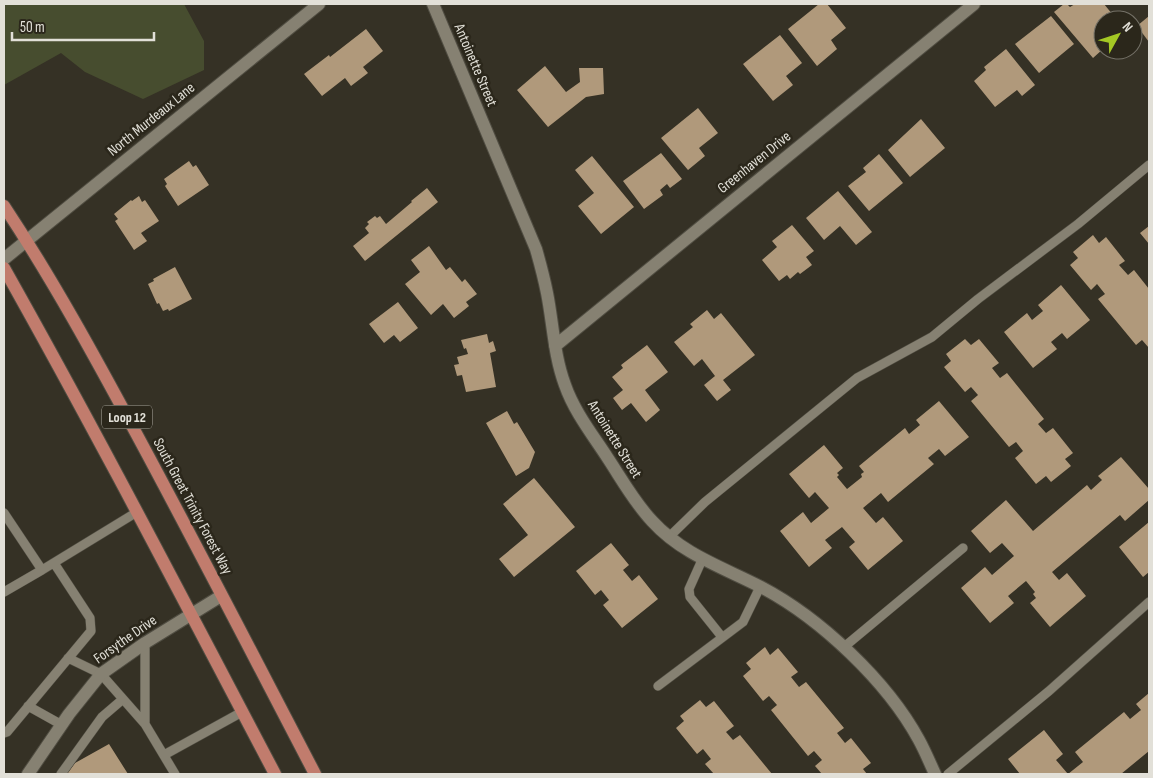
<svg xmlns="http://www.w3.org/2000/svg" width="1153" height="778" viewBox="0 0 1153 778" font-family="'Sofia Sans Condensed',sans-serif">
<rect width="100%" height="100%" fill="#353125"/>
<!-- green -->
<path fill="#474d2f" d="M 4,4 L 184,4 L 204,41 L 204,70 L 143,99 L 85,72 L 61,53 L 4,85 Z"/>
<!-- building -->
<path fill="#b0997b" d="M 819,4 L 827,4 L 846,28 L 831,40 L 837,49 L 817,66 L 788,29 Z
M 1064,4 L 1067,4 L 1070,7 L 1075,4 L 1104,4 L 1117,20 L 1103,20 L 1103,49 L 1093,58 L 1054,12 Z
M 1051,16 L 1074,44 L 1039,73 L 1015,44 Z
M 1149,16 L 1149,42 L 1137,26 Z
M 366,29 L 383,51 L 363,67 L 368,73 L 351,86 L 345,78 L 322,96 L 304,74 L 329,55 L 330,57 Z
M 780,35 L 802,63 L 786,76 L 793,85 L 773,101 L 743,64 Z
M 1006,49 L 1035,85 L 1022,96 L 1017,90 L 995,107 L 974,81 L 986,70 L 984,67 Z
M 545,66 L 566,92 L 580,82 L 579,68 L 603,68 L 604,94 L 586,97 L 548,127 L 517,90 Z
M 698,108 L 718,133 L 699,148 L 705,156 L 688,170 L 661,138 Z
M 921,119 L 945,148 L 910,177 L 888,150 Z
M 661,153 L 682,179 L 670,188 L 667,184 L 660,190 L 663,195 L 644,209 L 623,181 Z
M 879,154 L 903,183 L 869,211 L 848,186 L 866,172 L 863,168 Z
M 592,156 L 634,207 L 601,234 L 578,206 L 594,193 L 575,170 Z
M 189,161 L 193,167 L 196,165 L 209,185 L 178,206 L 165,186 L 167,184 L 164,179 Z
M 427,188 L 438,202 L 365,261 L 353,246 L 369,233 L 365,228 L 369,224 L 367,222 L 375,216 L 377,218 L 380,216 L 386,224 L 412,202 L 411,201 Z
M 838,191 L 872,232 L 856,245 L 840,226 L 824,240 L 806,218 Z
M 139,196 L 142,202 L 145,200 L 159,221 L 141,233 L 147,241 L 134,250 L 115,221 L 118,219 L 114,214 L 131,200 L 132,201 Z
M 792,225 L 814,251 L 806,257 L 812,265 L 800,274 L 798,272 L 790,279 L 787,275 L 779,281 L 762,260 L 777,247 L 772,241 Z
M 1149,226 L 1149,244 L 1140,233 Z
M 1093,235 L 1099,243 L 1106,237 L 1125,261 L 1119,265 L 1128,275 L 1134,270 L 1149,289 L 1149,348 L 1142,340 L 1136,345 L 1098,299 L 1105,294 L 1097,284 L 1091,290 L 1070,265 L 1078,258 L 1073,252 Z
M 429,246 L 446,270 L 450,267 L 462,282 L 465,279 L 477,294 L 466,302 L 469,306 L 454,318 L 443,304 L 431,315 L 405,284 L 420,272 L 411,260 Z
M 175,267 L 192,299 L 169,311 L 168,309 L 163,311 L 159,303 L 157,304 L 148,284 L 154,281 L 153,279 Z
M 1061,285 L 1090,320 L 1067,339 L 1062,333 L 1051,342 L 1057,349 L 1033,368 L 1004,332 L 1027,313 L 1032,320 L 1043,311 L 1038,305 Z
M 398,302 L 418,328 L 400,342 L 394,335 L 384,343 L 369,324 Z
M 707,310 L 714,319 L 721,313 L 755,355 L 723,380 L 731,390 L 717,401 L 704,385 L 715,376 L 702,359 L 694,366 L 674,342 L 693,327 L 690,324 Z
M 487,334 L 489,343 L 493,341 L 496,351 L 490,353 L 496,387 L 466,392 L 462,375 L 457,376 L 454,365 L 459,364 L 457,357 L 468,354 L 466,348 L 464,349 L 461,340 Z
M 965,339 L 971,345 L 979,339 L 999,363 L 992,368 L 1000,378 L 1007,373 L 1044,419 L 1038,424 L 1046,433 L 1053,428 L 1073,453 L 1065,459 L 1071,466 L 1051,482 L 1046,476 L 1036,484 L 1015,458 L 1023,451 L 1016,442 L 1009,447 L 971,401 L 978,395 L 971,387 L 965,392 L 944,367 L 951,361 L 946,354 Z
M 647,345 L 668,372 L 645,390 L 660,410 L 646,422 L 631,403 L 622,410 L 613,398 L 623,390 L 612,377 L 623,368 L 621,365 Z
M 939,401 L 969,437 L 945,456 L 939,449 L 928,458 L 934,464 L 888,502 L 881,493 L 863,508 L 876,523 L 883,517 L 903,541 L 868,570 L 849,547 L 855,542 L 842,527 L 825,540 L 832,548 L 809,567 L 780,531 L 803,512 L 811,523 L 829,508 L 815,492 L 809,498 L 789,474 L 824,445 L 843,468 L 837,473 L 839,475 L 837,477 L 847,489 L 862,477 L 861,474 L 864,472 L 859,466 L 905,428 L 909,434 L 920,425 L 916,420 Z
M 507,411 L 514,424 L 517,422 L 535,452 L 529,468 L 516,476 L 486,423 Z
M 1121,457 L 1149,489 L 1149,500 L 1125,521 L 1120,515 L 1052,572 L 1059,580 L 1067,573 L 1086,596 L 1050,627 L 1030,603 L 1036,598 L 1033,594 L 1035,592 L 1026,581 L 1008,596 L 1014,603 L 990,623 L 961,588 L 985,567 L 992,575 L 1014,556 L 1002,543 L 990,553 L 971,531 L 1006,500 L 1033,531 L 1087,485 L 1091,490 L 1102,480 L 1098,476 Z
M 534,478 L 575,527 L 514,577 L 499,559 L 528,535 L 503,504 Z
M 1149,522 L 1149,572 L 1143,577 L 1119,547 Z
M 611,543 L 629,565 L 623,570 L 632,581 L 639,575 L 658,599 L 622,628 L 603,605 L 609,600 L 601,590 L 595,595 L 576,571 Z
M 765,647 L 770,655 L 778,648 L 798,672 L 791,677 L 799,687 L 806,682 L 844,728 L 837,733 L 845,743 L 851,738 L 871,763 L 863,769 L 867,774 L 822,774 L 815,766 L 822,760 L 814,751 L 808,756 L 771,710 L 777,705 L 769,696 L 763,701 L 743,676 L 751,669 L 746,663 Z
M 1149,693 L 1149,751 L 1121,774 L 1020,774 L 1008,759 L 1044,730 L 1063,754 L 1056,760 L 1068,774 L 1083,762 L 1075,752 L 1124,712 L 1130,719 L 1141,710 L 1136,704 Z
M 700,700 L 706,707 L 714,701 L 734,726 L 726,732 L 733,740 L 740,735 L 772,774 L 714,774 L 705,764 L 711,759 L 703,749 L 697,754 L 676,728 L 684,721 L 680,716 Z
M 109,744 L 128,774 L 67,774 L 75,763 Z"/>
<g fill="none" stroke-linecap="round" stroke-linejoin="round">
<!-- lane casing -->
<g stroke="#504d42" stroke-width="10">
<path id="lane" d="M 4,513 L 42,570 L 137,512
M 669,537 L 705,502 L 857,378 L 932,337 L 978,299 L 1078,224 L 1149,165
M 702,560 L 689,589 L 690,597 L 722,637
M 4,592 L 42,570
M 145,643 L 145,724 L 175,774
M 844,647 L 963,548
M 68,658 L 101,674 L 145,724
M 658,686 L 743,622 L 760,587
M 28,706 L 62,725
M 4,733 L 7,732 L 91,631 L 90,618 L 54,563
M 164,755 L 242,712
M 61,774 L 102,717 L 123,699
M 948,774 L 1049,691 L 1149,602"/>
</g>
<!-- street casing -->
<g stroke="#504d42" stroke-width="14">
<path id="street" d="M 433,4 L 536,249 C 540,263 544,278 547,293 C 553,323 554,356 565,385 C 574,411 592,434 607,457 C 621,478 634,502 652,521 C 682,554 722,567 761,587 C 820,618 887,681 919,740 C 925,751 930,763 935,774
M 4,259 L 319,4
M 555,346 L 974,4
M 28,774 L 69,714 L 101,674 L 145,643 L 221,596"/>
</g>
<!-- primary casing -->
<g stroke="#504d42" stroke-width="14">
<path id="primary" d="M 4,206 C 53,280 95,357 137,435 C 198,548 256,661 315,774
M 4,268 C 98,435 186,605 275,774"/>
</g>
<!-- lane -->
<use href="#lane" stroke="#868172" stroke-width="9"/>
<!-- street -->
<use href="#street" stroke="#868172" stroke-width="12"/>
<!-- primary -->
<use href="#primary" stroke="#c17c6d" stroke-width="12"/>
</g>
<g text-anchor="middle" stroke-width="5" stroke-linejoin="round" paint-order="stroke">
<!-- shield labels -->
<rect fill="#2b271b" stroke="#aba89f" stroke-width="1" x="102" y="405.5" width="50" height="23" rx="4"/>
<g font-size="14" font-weight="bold" fill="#e2e0d8">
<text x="127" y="422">Loop 12</text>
</g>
<!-- street labels -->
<g font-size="15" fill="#e2e0d8" stroke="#2b271b">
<text transform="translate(476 65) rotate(67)" y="5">Antoinette Street</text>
<text transform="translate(151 119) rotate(-39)" y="5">North Murdeaux Lane</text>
<text transform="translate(754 162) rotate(-39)" y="5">Greenhaven Drive</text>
<text transform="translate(615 439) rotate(58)" y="5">Antoinette Street</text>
<text transform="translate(193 506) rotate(62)" y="5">South Great Trinity Forest Way</text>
<text transform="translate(125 639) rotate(-35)" y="5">Forsythe Drive</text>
</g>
</g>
<!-- border -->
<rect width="1153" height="778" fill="none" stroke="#e2e0d8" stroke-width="10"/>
<!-- north arrow -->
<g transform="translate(1118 35) rotate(50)"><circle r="24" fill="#2b271b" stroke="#747167"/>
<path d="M0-4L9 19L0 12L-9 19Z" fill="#a4c824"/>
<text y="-8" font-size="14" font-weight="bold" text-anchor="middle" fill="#e2e0d8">N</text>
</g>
<!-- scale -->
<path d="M12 32v8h142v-8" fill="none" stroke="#e2e0d8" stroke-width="2.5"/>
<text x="20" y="32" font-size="15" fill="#e2e0d8" stroke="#2b271b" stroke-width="4" paint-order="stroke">50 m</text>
</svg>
